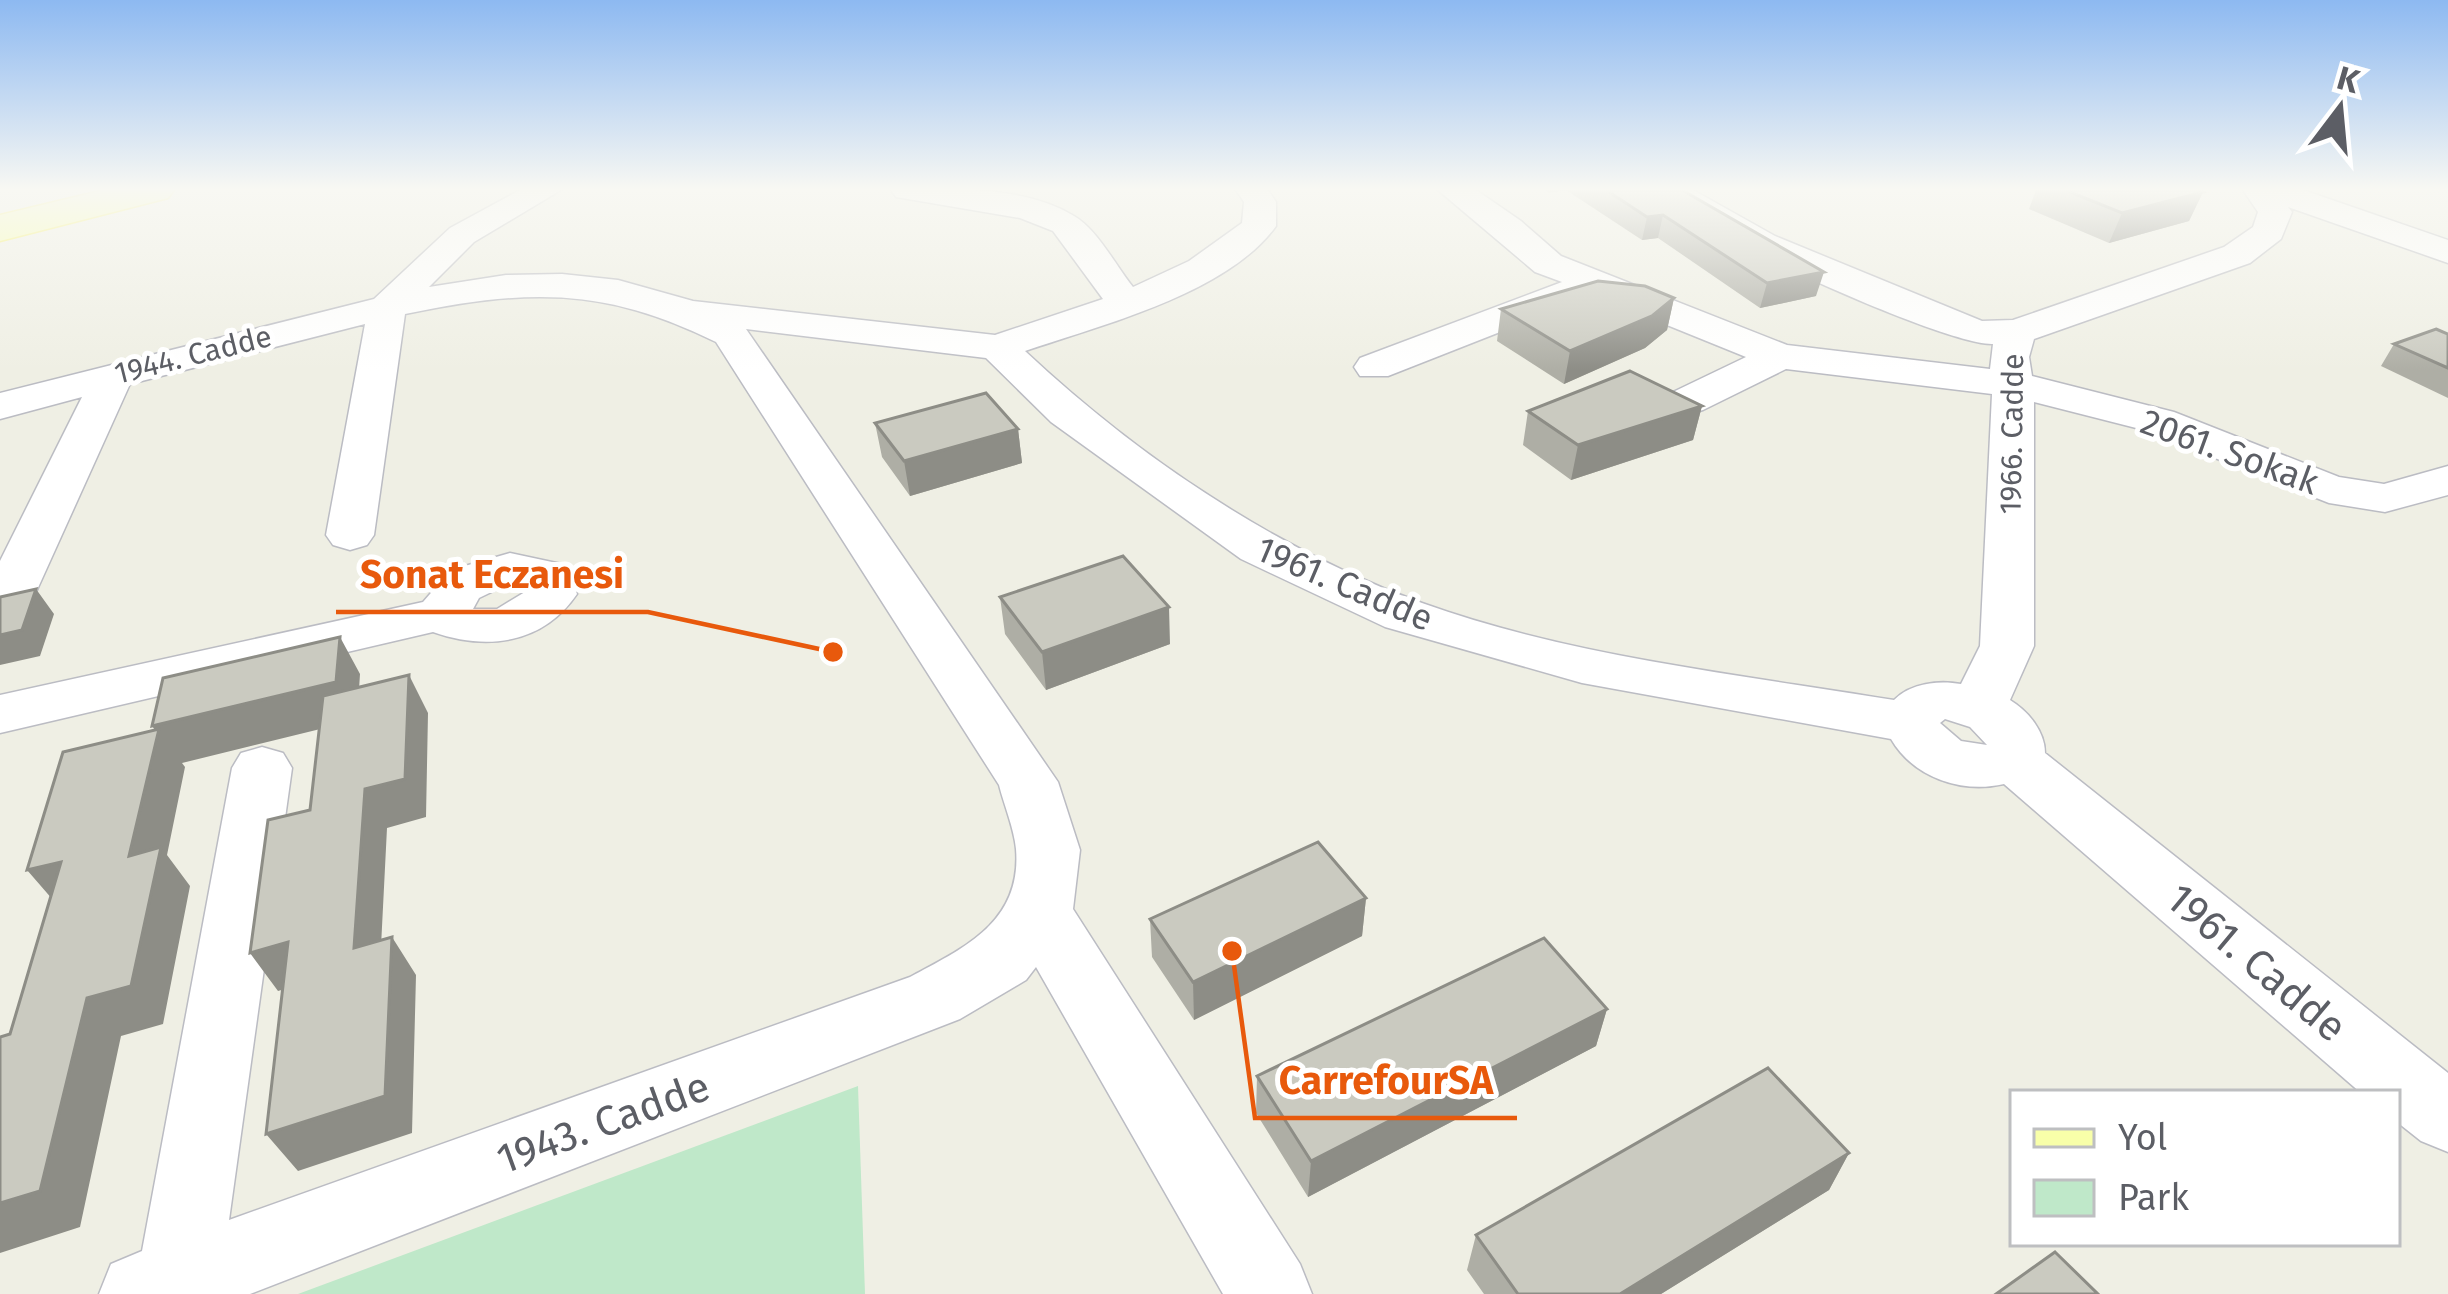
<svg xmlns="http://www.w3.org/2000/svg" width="2448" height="1294" viewBox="0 0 2448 1294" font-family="'Fira Sans',sans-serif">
<rect width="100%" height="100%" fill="#efefe4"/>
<!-- green -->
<path fill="#bfe8c9" d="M 858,1086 L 865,1294 L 298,1294 Z"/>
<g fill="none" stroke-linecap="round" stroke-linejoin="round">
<!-- minor casing -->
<g stroke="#bbbcc3" stroke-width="3">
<path id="minor" d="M 520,190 L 561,190 L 474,242 L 429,287 L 506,275 L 562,274 L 618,280 L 693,301 L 995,335 L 1103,299 L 1053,231 L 1020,218 L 896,197 L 891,190 C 949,190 1022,184 1074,216 C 1097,229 1116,266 1133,287 L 1189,261 L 1242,223 L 1244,202 L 1236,190 L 1268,190 L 1276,202 L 1276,226 C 1227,294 1101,325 1025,351 C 1138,457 1276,550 1422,603 C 1572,657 1737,674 1894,700 C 1910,683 1939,680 1961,684 L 1980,646 L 1992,394 L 1786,369 L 1703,410 L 1688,414 L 1673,410 L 1667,401 L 1673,392 L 1746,357 L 1588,293 L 1584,299 L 1388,376 L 1360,376 L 1354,367 L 1360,358 L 1562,282 L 1535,272 L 1438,190 L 1476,190 L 1521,221 L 1561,256 L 1787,345 L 1990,369 L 1993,344 C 1946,346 1682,227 1653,190 L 1693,190 L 1775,236 L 1982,321 L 2013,320 L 2224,247 L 2253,227 L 2258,212 L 2243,190 L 2303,190 L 2448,240 L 2448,263 L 2288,207 L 2292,212 L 2281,239 L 2250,263 L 2034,339 L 2029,357 L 2032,376 L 2174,412 L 2339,477 L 2384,484 L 2448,466 L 2448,495 L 2385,512 L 2329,503 L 2144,430 L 2034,402 L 2034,646 L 2010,700 C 2028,711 2045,731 2045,753 L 2448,1073 L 2448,1152 L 2421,1141 L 2397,1122 L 2397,1093 L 2361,1093 L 2004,784 C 1961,794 1913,777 1891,739 L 1582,683 L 1385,627 L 1241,559 L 1051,422 L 986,358 L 746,329 L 1058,782 L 1080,850 L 1073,909 L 1300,1264 L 1312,1294 L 1223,1294 L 1036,967 L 1026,980 L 960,1019 L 250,1294 L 99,1294 L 111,1264 L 142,1251 L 232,768 L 241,753 L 262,747 L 283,753 L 292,768 L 229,1220 L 910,977 C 964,948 1022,922 1016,849 C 1014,828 1004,805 999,785 L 716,342 C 603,286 526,289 405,314 L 374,535 L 367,545 L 350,550 L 333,545 L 326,535 L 365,324 L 130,384 L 32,601 L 24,612 L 0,615 L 0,561 L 82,397 L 0,419 L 0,393 L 374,299 L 450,228 ZM 1945,719 L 1970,727 L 1987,745 L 1961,741 L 1940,723 Z
M 510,553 L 566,565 L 577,594 C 543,644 487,651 433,632 L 0,733 L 0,695 L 423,602 L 451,570 ZM 510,583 L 524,584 L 525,592 L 497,609 L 473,609 L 479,598 Z"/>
</g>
<!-- major casing -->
<g stroke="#f8f254" stroke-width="3">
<path id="major" d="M 104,190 L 174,190 L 168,198 L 0,241 L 0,215 Z"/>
</g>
<!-- minor -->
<use href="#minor" fill="#fff" fill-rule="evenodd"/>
<!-- major -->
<use href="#major" fill="#f8ffa9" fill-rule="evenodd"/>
</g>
<!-- wall -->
<path fill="#aeaea5" d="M 1545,190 L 1682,190 L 1816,296 L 1760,308 L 1658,238 L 1642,240 L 1566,190 L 1549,193 Z
M 2036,190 L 2199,190 L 2203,192 L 2189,221 L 2109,243 L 2029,209 Z
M 1674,298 L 1667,330 L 1645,348 L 1564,384 L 1497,341 L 1501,309 Z
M 2448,334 L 2448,398 L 2381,366 L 2394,344 Z
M 1702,406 L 1693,440 L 1571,480 L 1523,445 L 1528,411 Z
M 875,423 L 1018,429 L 1022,463 L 910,496 L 882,457 Z
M 1000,597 L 1170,644 L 1046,690 L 1005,634 Z
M 1366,898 L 1362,936 L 1194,1020 L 1152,957 L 1150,919 Z
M 1607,1009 L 1596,1046 L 1308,1197 L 1256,1113 L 1257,1076 Z
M 1849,1153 L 1829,1190 L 1661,1294 L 1484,1294 L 1467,1270 L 1476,1235 Z"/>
<!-- shaded-wall -->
<path fill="#8d8d86" d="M 2203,192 L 2189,221 L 2109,243 L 2122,213 Z
M 1663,215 L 1658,238 L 1642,240 L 1647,217 Z
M 1824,272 L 1816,296 L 1760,308 L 1767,283 Z
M 1674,298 L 1667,330 L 1645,348 L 1564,384 L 1570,351 Z
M 1702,406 L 1693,440 L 1571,480 L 1578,445 Z
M 1018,429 L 1022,463 L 910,496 L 904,461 Z
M 36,589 L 54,614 L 40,656 L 0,665 L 0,635 Z
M 1169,607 L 1170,644 L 1046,690 L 1042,652 Z
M 340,637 L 360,674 L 357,720 L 182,763 L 185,767 L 167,855 L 190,886 L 163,1024 L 121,1036 L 80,1227 L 0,1253 L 0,1203 L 87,998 L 129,856 L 158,734 L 152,726 Z
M 409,675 L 428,713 L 426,817 L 387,828 L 379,986 L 354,948 L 365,789 Z
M 61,862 L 60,908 L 27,870 Z
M 1366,898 L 1362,936 L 1194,1020 L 1193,982 Z
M 392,937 L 416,975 L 412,1133 L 298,1171 L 266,1134 Z
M 288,942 L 315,980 L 278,991 L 250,953 Z
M 1607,1009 L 1596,1046 L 1308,1197 L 1311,1161 Z
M 1849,1153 L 1829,1190 L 1661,1294 L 1620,1294 Z"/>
<!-- building -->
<path fill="#cacac0" stroke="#8d8d86" stroke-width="3" d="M 1606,190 L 1682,190 L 1824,272 L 1767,283 L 1663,215 L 1647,217 Z
M 2065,190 L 2199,190 L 2203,192 L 2122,213 Z
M 1598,281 L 1645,286 L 1674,298 L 1652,316 L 1570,351 L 1501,309 Z
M 2436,329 L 2448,334 L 2448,368 L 2394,344 Z
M 1630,371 L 1702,406 L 1578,445 L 1528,411 Z
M 986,393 L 1018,429 L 904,461 L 875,423 Z
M 1123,556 L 1169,607 L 1042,652 L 1000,597 Z
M 36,589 L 22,630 L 0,635 L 0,597 Z
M 340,637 L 336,682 L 152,726 L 163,678 Z
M 409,675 L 405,779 L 365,789 L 354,948 L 392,937 L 385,1096 L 266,1134 L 288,942 L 250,953 L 268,820 L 310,810 L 323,696 Z
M 159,729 L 129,856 L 161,847 L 131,986 L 87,998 L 40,1191 L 0,1203 L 0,1037 L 10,1034 L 61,862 L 27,870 L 63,752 Z
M 1318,842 L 1366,898 L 1193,982 L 1150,919 Z
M 1544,938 L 1607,1009 L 1311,1161 L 1257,1076 Z
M 1768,1068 L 1849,1153 L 1620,1294 L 1518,1294 L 1476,1235 Z
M 2055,1252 L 2098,1294 L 1996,1294 Z"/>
<!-- sky -->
<linearGradient id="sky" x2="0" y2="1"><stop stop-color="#8db9f1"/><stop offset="0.51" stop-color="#f8f8f3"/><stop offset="1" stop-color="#f8f8f3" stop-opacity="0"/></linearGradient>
<rect width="2448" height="371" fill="url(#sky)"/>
<g text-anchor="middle" stroke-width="10" stroke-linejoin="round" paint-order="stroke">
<!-- far-street labels -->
<g font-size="30" fill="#5c5e65" stroke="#fff">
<text transform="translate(193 355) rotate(-14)" y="10">1944. Cadde</text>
<text transform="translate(2012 434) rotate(-89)" y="10">1966. Cadde</text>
</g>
<!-- street labels -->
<g font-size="36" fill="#5c5e65" stroke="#fff">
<text transform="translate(2230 451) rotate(20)" y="13">2061. Sokak</text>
<text transform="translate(1345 583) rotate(23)" y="13">1961. Cadde</text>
</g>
<!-- near-street labels -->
<g font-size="42" fill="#5c5e65" stroke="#fff">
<text transform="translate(2257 962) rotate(40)" y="15">1961. Cadde</text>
<text transform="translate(603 1122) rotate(-20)" y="15">1943. Cadde</text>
</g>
</g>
<!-- callouts -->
<path fill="none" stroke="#e8590c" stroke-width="4.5" d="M833 652L648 612H336M1232 951L1255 1118H1517"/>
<g fill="#e8590c" stroke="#fff" stroke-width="4.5">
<circle cx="833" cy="652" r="12"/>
<circle cx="1232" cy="951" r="12"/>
</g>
<g font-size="39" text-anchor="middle" font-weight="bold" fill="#e8590c" stroke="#fff" stroke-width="10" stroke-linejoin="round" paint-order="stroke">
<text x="492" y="588">Sonat Eczanesi</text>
<text x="1386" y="1094">CarrefourSA</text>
</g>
<!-- legend -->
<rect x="2010" y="1090" width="390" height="156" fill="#ffffff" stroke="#bebfc1" stroke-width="3"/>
<rect x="2034" y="1129" width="60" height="18" fill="#f8ffa9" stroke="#bebfc1" stroke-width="3"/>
<text x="2118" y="1150" font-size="36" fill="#5c5e65">Yol</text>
<rect x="2034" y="1180" width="60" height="36" fill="#bfe8c9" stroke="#bebfc1" stroke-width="3"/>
<text x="2118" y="1210" font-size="36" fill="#5c5e65">Park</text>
<!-- north arrow -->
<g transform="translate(2340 108) rotate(16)" stroke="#ffffff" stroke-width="9" paint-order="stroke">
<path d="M0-9L21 45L0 30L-21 45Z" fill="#5c5e65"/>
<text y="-18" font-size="33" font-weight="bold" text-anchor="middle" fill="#5c5e65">K</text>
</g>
</svg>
